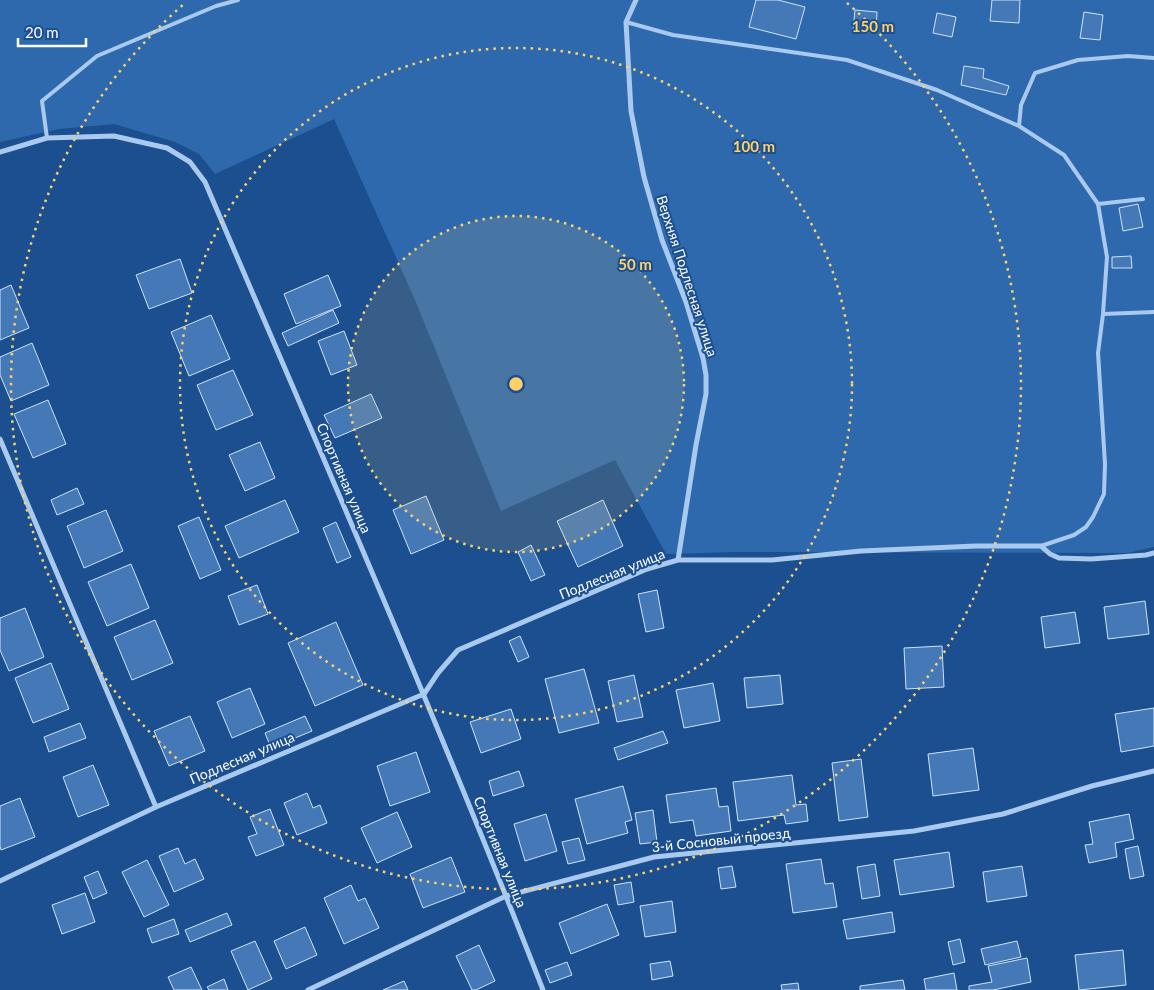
<svg xmlns="http://www.w3.org/2000/svg" width="1154" height="990" viewBox="0 0 1154 990" font-family="Lato,sans-serif">
<rect width="100%" height="100%" fill="#1b4f8f"/>
<!-- green -->
<path fill="#2e69ad" d="M 0,0 L 1154,0 L 1154,547 L 1127,553 L 735,552 L 666,554 L 615,460 L 501,511 L 415,300 L 334,119 L 215,174 L 199,154 L 175,142 L 114,124 L 59,129 L 0,142 Z"/>
<!-- building -->
<path fill="#4478b7" stroke="#cfe3fa" d="M 756,0 L 778,0 L 805,7 L 796,39 L 749,27 Z
M 992,0 L 1020,0 L 1019,23 L 990,21 Z
M 855,10 L 877,12 L 876,32 L 853,31 Z
M 1084,12 L 1103,15 L 1100,40 L 1080,38 Z
M 937,13 L 956,17 L 952,37 L 933,33 Z
M 964,66 L 984,69 L 983,78 L 1009,86 L 1006,95 L 961,85 Z
M 1138,204 L 1143,227 L 1123,231 L 1119,208 Z
M 1131,256 L 1132,268 L 1112,268 L 1112,257 Z
M 180,259 L 192,293 L 149,309 L 136,275 Z
M 328,275 L 341,306 L 296,324 L 284,294 Z
M 11,285 L 29,328 L 0,340 L 0,290 Z
M 333,310 L 339,323 L 288,346 L 282,333 Z
M 211,315 L 230,359 L 189,376 L 171,332 Z
M 344,331 L 357,365 L 331,375 L 318,341 Z
M 32,343 L 49,385 L 11,401 L 0,375 L 0,357 Z
M 233,370 L 253,415 L 216,430 L 197,385 Z
M 371,394 L 382,418 L 335,438 L 324,415 Z
M 48,400 L 66,444 L 33,458 L 14,414 Z
M 260,442 L 275,478 L 245,491 L 229,455 Z
M 77,488 L 84,504 L 57,515 L 51,500 Z
M 426,496 L 444,540 L 411,554 L 393,510 Z
M 285,500 L 299,532 L 239,558 L 225,526 Z
M 603,500 L 623,546 L 578,567 L 557,521 Z
M 106,510 L 123,551 L 84,568 L 67,526 Z
M 199,517 L 221,570 L 200,579 L 178,526 Z
M 336,522 L 351,557 L 337,563 L 323,528 Z
M 531,545 L 545,575 L 531,581 L 518,552 Z
M 131,564 L 149,608 L 107,626 L 88,582 Z
M 257,585 L 268,614 L 239,625 L 228,596 Z
M 657,590 L 664,628 L 646,632 L 638,594 Z
M 1145,601 L 1149,634 L 1108,639 L 1104,607 Z
M 25,608 L 44,657 L 9,671 L 0,650 L 0,618 Z
M 1075,612 L 1080,643 L 1045,648 L 1041,617 Z
M 155,620 L 173,663 L 132,680 L 114,637 Z
M 336,622 L 363,685 L 315,706 L 288,643 Z
M 520,636 L 529,657 L 518,662 L 509,641 Z
M 942,646 L 944,687 L 906,689 L 904,648 Z
M 51,663 L 69,709 L 33,723 L 15,678 Z
M 584,669 L 599,723 L 559,733 L 545,679 Z
M 634,675 L 643,717 L 617,722 L 608,681 Z
M 780,675 L 783,704 L 747,708 L 744,678 Z
M 713,683 L 720,721 L 684,728 L 676,690 Z
M 250,688 L 265,724 L 232,738 L 217,702 Z
M 1154,708 L 1154,746 L 1121,752 L 1115,714 Z
M 511,709 L 521,739 L 481,753 L 470,722 Z
M 190,716 L 205,751 L 169,766 L 154,731 Z
M 305,716 L 312,731 L 271,748 L 265,733 Z
M 80,723 L 86,738 L 49,752 L 44,737 Z
M 663,731 L 668,743 L 618,760 L 614,748 Z
M 973,748 L 979,790 L 933,796 L 928,754 Z
M 416,752 L 430,792 L 390,806 L 377,766 Z
M 861,759 L 868,817 L 839,821 L 832,763 Z
M 93,765 L 109,805 L 78,817 L 63,777 Z
M 519,771 L 524,786 L 493,796 L 489,781 Z
M 792,775 L 796,805 L 806,804 L 808,821 L 786,824 L 784,815 L 738,821 L 733,782 Z
M 623,786 L 632,820 L 625,822 L 628,833 L 587,844 L 575,799 Z
M 716,788 L 719,807 L 728,806 L 731,831 L 696,836 L 693,820 L 670,823 L 666,795 Z
M 307,793 L 313,808 L 320,805 L 327,823 L 297,835 L 284,803 Z
M 20,798 L 35,837 L 1,850 L 0,846 L 0,806 Z
M 270,809 L 284,845 L 256,856 L 248,837 L 257,834 L 250,817 Z
M 653,810 L 657,842 L 640,844 L 635,813 Z
M 397,812 L 412,847 L 377,863 L 361,828 Z
M 546,814 L 557,851 L 525,861 L 514,824 Z
M 1129,814 L 1134,839 L 1115,843 L 1117,857 L 1089,863 L 1085,845 L 1093,844 L 1089,822 Z
M 579,838 L 585,860 L 568,864 L 562,842 Z
M 1138,846 L 1144,876 L 1130,879 L 1125,849 Z
M 178,848 L 185,864 L 195,859 L 204,879 L 174,892 L 159,856 Z
M 949,852 L 954,887 L 900,895 L 894,860 Z
M 451,857 L 465,892 L 423,908 L 410,874 Z
M 821,859 L 825,884 L 833,883 L 837,907 L 793,913 L 786,864 Z
M 147,860 L 169,905 L 144,917 L 122,872 Z
M 875,864 L 880,896 L 862,899 L 857,867 Z
M 732,866 L 736,887 L 721,889 L 718,868 Z
M 1022,866 L 1027,896 L 987,902 L 983,872 Z
M 98,871 L 107,893 L 93,899 L 84,877 Z
M 631,882 L 634,902 L 618,905 L 614,885 Z
M 351,885 L 358,901 L 365,898 L 379,928 L 344,944 L 324,898 Z
M 85,893 L 95,922 L 62,934 L 52,905 Z
M 672,901 L 676,932 L 645,937 L 640,906 Z
M 607,904 L 619,935 L 571,954 L 559,923 Z
M 892,912 L 895,932 L 847,939 L 843,920 Z
M 227,913 L 232,925 L 190,942 L 185,930 Z
M 174,919 L 179,934 L 152,943 L 147,929 Z
M 305,927 L 317,955 L 286,969 L 274,941 Z
M 960,939 L 965,962 L 953,965 L 948,942 Z
M 255,941 L 272,979 L 248,990 L 231,951 Z
M 1017,941 L 1021,957 L 985,965 L 981,949 Z
M 479,945 L 495,981 L 476,990 L 472,990 L 456,956 Z
M 1123,950 L 1126,985 L 1079,990 L 1075,955 Z
M 1027,958 L 1031,982 L 993,990 L 969,990 L 969,986 L 992,982 L 988,966 Z
M 670,961 L 673,976 L 652,980 L 650,964 Z
M 567,962 L 572,975 L 550,983 L 545,970 Z
M 191,967 L 202,990 L 174,990 L 168,977 Z
M 954,973 L 957,990 L 926,990 L 924,979 Z
M 224,979 L 228,990 L 209,990 L 207,987 Z
M 903,980 L 905,990 L 860,990 L 860,986 Z
M 404,981 L 408,990 L 383,990 Z
M 798,983 L 799,990 L 782,990 L 781,985 Z"/>
<g fill="none" stroke-linecap="round" stroke-linejoin="round">
<!-- lane -->
<path stroke="#a9c9ee" stroke-width="4" d="M 626,22 L 673,35 L 847,60 L 937,90 L 1019,126 L 1064,155 L 1098,204 L 1107,257 L 1103,314 L 1098,353 L 1105,464 L 1104,494 L 1093,517 L 1086,527 L 1074,535 L 1041,546
M 1019,126 L 1021,105 L 1035,73 L 1078,60 L 1128,56 L 1154,58
M 47,138 L 42,101 L 97,56 L 216,6 L 238,0
M 1098,204 L 1143,199
M 1103,314 L 1154,312"/>
<!-- street -->
<path stroke="#a9c9ee" stroke-width="5" d="M 636,0 L 626,22 L 631,111 L 644,177 L 662,240 L 686,302 L 703,358 L 706,375 L 706,394 L 696,445 L 678,560
M 0,152 L 47,138 L 114,136 L 167,148 L 190,162 L 205,182 C 320,451 437,718 543,990
M 0,439 L 156,807
M 0,881 L 156,807 L 424,694 L 438,673 L 458,650 L 647,569 L 678,560 L 772,560 L 861,551 L 976,546 L 1041,546 L 1050,554 L 1059,558 L 1091,559 L 1146,555 L 1154,553
M 308,990 L 506,896 L 654,857 L 914,831 L 1003,814 L 1092,786 L 1154,771"/>
</g>
<!-- distance rings -->
<circle cx="516" cy="384" r="168" fill="#ffd166" fill-opacity=".12"/>
<g fill="none" stroke="#ffd166" stroke-width="2.5" stroke-dasharray="2.5 5">
<circle cx="516" cy="384" r="168"/>
<circle cx="516" cy="384" r="336"/>
<path d="M847 3A505 505 0 1 1 185 3"/>
</g>
<g text-anchor="middle" stroke-width="4" stroke-linejoin="round" paint-order="stroke">
<!-- street labels -->
<g font-size="14" fill="#fff" stroke="#1b4f8f">
<text transform="translate(687 276) rotate(72)" y="5">Верхняя Подлесная улица</text>
<text transform="translate(344 478) rotate(67)" y="5">Спортивная улица</text>
<text transform="translate(612 574) rotate(-22)" y="5">Подлесная улица</text>
<text transform="translate(242 758) rotate(-23)" y="5">Подлесная улица</text>
<text transform="translate(721 840) rotate(-6)" y="5">3-й Сосновый проезд</text>
<text transform="translate(500 852) rotate(68)" y="5">Спортивная улица</text>
</g>
</g>
<circle cx="516" cy="384" r="8" fill="#ffd166" stroke="#1b4f8f" stroke-width="2.5"/>
<g font-size="15" text-anchor="middle" font-weight="bold" fill="#ffd166" stroke="#1b4f8f" stroke-width="4" stroke-linejoin="round" paint-order="stroke">
<text x="873" y="32">150 m</text>
<text x="754" y="152">100 m</text>
<text x="635" y="270">50 m</text>
</g>
<!-- scale -->
<path d="M18 38v8h68v-8" fill="none" stroke="#ffffff" stroke-width="2.5"/>
<text x="25" y="38" font-size="15" fill="#ffffff" stroke="#1b4f8f" stroke-width="4" paint-order="stroke">20 m</text>
</svg>
